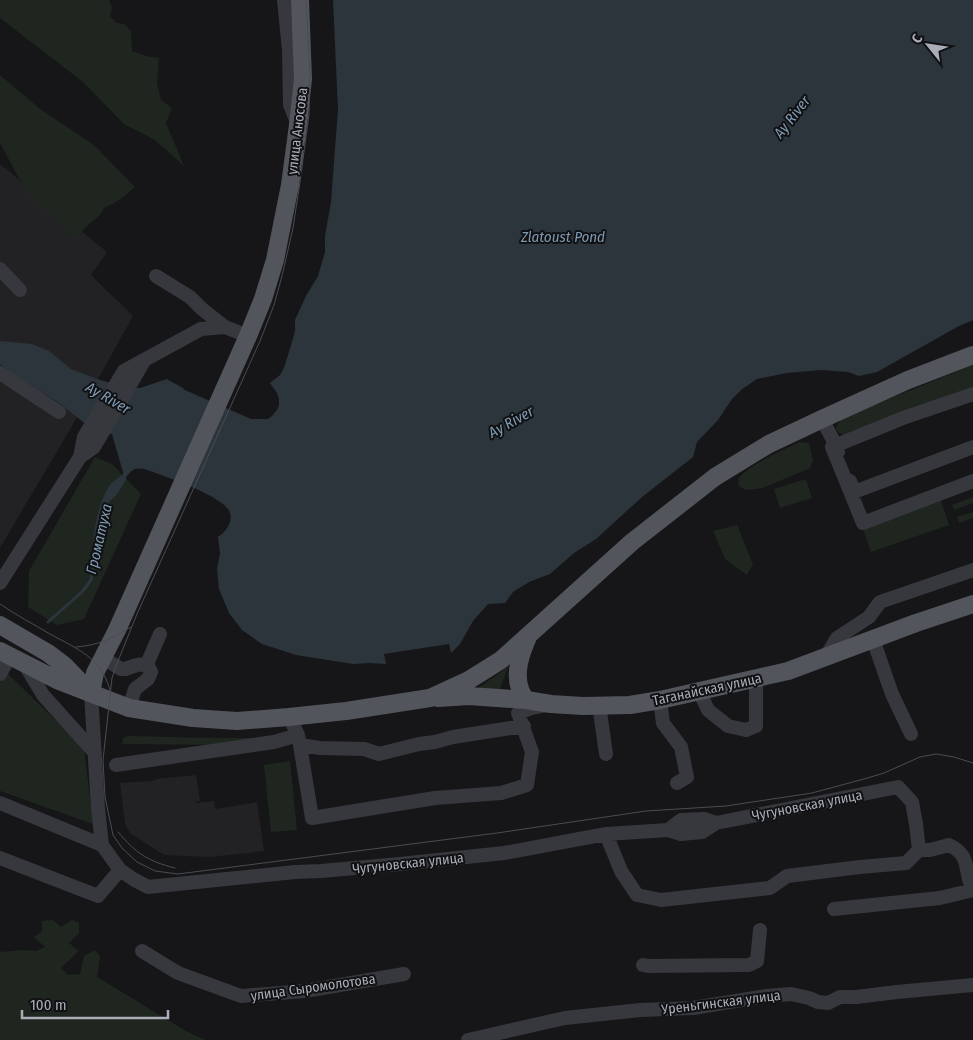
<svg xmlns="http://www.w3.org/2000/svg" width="973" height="1040" viewBox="0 0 973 1040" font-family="'Fira Sans Condensed',sans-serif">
<rect width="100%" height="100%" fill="#161618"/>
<!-- built -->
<path fill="#222225" d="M 0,164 L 107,252 L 91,275 L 133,316 L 72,426 L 0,548 Z
M 196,775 L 200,801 L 196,801 L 196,803 L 214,801 L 215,809 L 257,802 L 264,851 L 210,857 L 164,855 L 130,833 L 125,824 L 120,783 L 151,781 L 156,780 L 156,779 Z"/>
<!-- green -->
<path fill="#1e261f" d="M 0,0 L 109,0 L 112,8 L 110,16 L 116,23 L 125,24 L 131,32 L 132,51 L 146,56 L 159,58 L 157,83 L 161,100 L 172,108 L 166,123 L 184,166 L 155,140 L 124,124 L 83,82 L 0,18 Z
M 0,75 L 40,109 L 94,145 L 135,187 L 125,196 L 114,203 L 104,208 L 101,214 L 77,235 L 73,236 L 27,193 L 0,143 Z
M 973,365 L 973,390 L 844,436 L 837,431 L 836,427 L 842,418 Z
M 800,442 L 809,443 L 813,460 L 810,468 L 763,488 L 745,490 L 739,486 L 738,479 C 752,463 781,451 800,442 Z
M 95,457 L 112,464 L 141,494 L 84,619 L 57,625 L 28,607 L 29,571 Z
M 806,479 L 812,498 L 780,508 L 774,489 Z
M 973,497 L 973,503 L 954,510 L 952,505 Z
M 940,498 L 949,525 L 871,552 L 862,526 Z
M 973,512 L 973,518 L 959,523 L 957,517 Z
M 737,525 L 753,564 L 747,575 L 725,559 L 713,531 Z
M 508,667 L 500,689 L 477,689 Z
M 6,672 L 84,748 L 93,824 L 0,791 L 0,683 Z
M 128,736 L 214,738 L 258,738 L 237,745 L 122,744 L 123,738 Z
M 290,761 L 297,830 L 271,832 L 264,765 Z
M 53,920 L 61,927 L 72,920 L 79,923 L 79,933 L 69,943 L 79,951 L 61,968 L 68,975 L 80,974 L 84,956 L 95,950 L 100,956 L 97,977 L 186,1031 L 205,1040 L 0,1040 L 0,952 L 23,950 L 36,951 L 45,947 L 34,937 L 42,932 L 42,921 Z"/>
<!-- water -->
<path fill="#2c353c" d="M 333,0 L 973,0 L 973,320 L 959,326 L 877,372 L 859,376 L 848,372 L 821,370 L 787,373 L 757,379 L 741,390 L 732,399 L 718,420 L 697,442 L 693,457 L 642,497 L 596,539 L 574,553 L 550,574 L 529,582 L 513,592 L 505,603 L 488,604 L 473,621 L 460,644 L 451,653 L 449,644 L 384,654 L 386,664 L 369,663 L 353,664 L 296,655 L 262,644 L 242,630 L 229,613 L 219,589 L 217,569 L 220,553 L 218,537 C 227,531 236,518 227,508 C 216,494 163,475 144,469 C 134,467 132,470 126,477 L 126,480 L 117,494 L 110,501 L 106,512 L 95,561 C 94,557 93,553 93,549 C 92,533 101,492 113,482 C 116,479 119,477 123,475 L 123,472 L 112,434 L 98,434 L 58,402 L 14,375 L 0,364 L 0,341 L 32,344 L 49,351 L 71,369 L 97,379 L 124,387 L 140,388 L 167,379 C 173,383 180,385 185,390 L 251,419 L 268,419 L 272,416 L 277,410 L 279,405 L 279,399 L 277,393 L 270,383 L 280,375 L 284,368 L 292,342 L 295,331 L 295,320 L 306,296 L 318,276 L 325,252 L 325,236 L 331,202 L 338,109 Z"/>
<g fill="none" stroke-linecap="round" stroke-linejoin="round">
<!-- stream -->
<path stroke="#2c353c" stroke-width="3" d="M 48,622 L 83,591 L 91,580 L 95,557"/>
<!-- minor -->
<path stroke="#37383d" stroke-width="14" d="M 284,0 L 289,50 L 290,105 L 298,125
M 0,269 L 20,290
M 156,276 L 190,297 L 202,309 L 225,327 L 248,336
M 0,373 L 59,412
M 973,394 L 903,418 L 832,447 L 863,523 L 973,481
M 822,419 L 832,438 L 838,452
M 80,457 L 94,447 L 144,361
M 850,481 L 854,492 L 973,447
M 0,583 L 80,457 L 84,437 L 124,371 L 201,329 L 225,327
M 871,639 L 876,648 L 892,694 L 911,734
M 103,658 L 121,669 L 125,669 L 137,665 L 147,664
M 825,658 L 837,638 L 869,617 L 880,602 L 973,570
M 25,665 L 43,695 L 95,753
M 0,674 L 10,656
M 699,691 L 708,710 L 728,726 L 746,730 L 756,726 L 756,679
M 91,693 L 98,808 L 102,845 L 120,870 L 133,879 L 148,887 L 295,872 L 321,871 L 400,864 L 504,853 L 606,834 L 668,830 L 681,820 L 704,819 L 716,823 L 898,787 L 912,802 L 916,824 L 919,850 L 906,863 L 860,867 L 787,876 L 770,888 L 661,900 L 637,895 L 621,871 L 606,834
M 660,700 L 663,723 L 681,747 L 687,777 L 677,783
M 599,705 L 606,754
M 129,708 L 135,689 L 148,679 L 151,672 L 147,664 L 160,634
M 289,717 L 298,735 L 300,745 L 312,818 L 435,798 L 501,793 L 527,785 L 532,752 L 518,713 L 532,708 L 547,705
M 300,745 L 320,748 L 364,749 L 379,754 L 419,744 L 435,742 L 453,737 L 524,726
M 116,765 L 274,742 L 298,735
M 0,803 L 102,845
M 668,830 L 681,834 L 702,832 L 716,823
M 919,850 L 930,850 L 949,845 C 968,854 965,865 970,883 L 973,885
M 0,858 L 98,896 L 120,870
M 834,909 L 940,898 L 973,890
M 142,951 L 178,973 L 241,996 L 305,991 L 404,974
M 643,965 L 648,966 L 749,965 L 757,961 L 760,930
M 468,1040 L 565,1018 L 640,1010 L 693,1008 L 766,996 L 791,994 L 809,998 L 818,1002 L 828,1003 L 840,997 L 856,997 L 897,992 L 973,985"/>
<!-- major -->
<path stroke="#53555c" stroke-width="18" d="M 0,625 L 48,653 L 65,666 L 87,689
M 0,651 L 57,680 L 129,708 L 193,718 L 237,721 L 289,717 L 346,711 L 430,698 L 469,680 L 501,660 L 632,542 L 715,477 L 769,444 L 822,419 L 908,380 L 973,355
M 91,693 L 95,673 L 117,630 L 248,336 L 263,299 L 275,260 L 290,185 L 298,125 L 303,79 L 300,0
M 438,698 L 469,696 L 526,700 L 551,704 L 583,706 L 630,705 L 660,700 L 788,671 L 916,623 L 973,604
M 526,700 C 524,697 521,693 520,689 C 514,672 521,653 528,637"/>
<!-- tram -->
<path stroke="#4a4c52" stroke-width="1" d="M 306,0 L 310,75 L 309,114 L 300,182 L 293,228 L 282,276 L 274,305 L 260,341 L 137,614 L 116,666 L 112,678 L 103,760 L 105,797 L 113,835 L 122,848 L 137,862 L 155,871 L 178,874 L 497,833 L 646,811 L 726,806 L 812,793 L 864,779 L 884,773 L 920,757 L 936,754 L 954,757 L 973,763
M 0,604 C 16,615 33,624 50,634 C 77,649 101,657 110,690
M 76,647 C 99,645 111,639 131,627
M 118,832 C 136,853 147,861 175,868"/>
</g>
<g text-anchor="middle" stroke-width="4" stroke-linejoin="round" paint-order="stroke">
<!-- street labels -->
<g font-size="14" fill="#a8adb8" stroke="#111113">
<text transform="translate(297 131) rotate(-83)" y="5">улица Аносова</text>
<text transform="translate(707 689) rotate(-12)" y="5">Таганайская улица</text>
<text transform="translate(807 805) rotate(-11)" y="5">Чугуновская улица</text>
<text transform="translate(408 863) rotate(-6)" y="5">Чугуновская улица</text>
<text transform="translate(313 987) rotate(-8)" y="5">улица Сыромолотова</text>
<text transform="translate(721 1002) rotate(-7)" y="5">Уреньгинская улица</text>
</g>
<!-- water labels -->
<g font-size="15" font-style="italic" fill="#7f9bb3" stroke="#111113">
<text transform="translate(792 117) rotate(-52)" y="5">Ay River</text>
<text x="563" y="242">Zlatoust Pond</text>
<text transform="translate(108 398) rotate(30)" y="5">Ay River</text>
<text transform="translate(511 422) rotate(-29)" y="5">Ay River</text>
<text transform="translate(99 539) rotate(-77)" y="5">Громатуха</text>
</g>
</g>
<!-- north arrow -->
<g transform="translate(928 45) rotate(300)" stroke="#111113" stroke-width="4" paint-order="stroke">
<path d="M0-4L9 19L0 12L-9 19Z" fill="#a8adb8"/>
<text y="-8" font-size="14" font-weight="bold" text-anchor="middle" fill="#a8adb8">С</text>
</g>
<!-- scale -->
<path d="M22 1010v8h146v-8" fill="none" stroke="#a8adb8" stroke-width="2.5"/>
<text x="30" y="1010" font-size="15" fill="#a8adb8" stroke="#111113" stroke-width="4" paint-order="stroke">100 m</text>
</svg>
